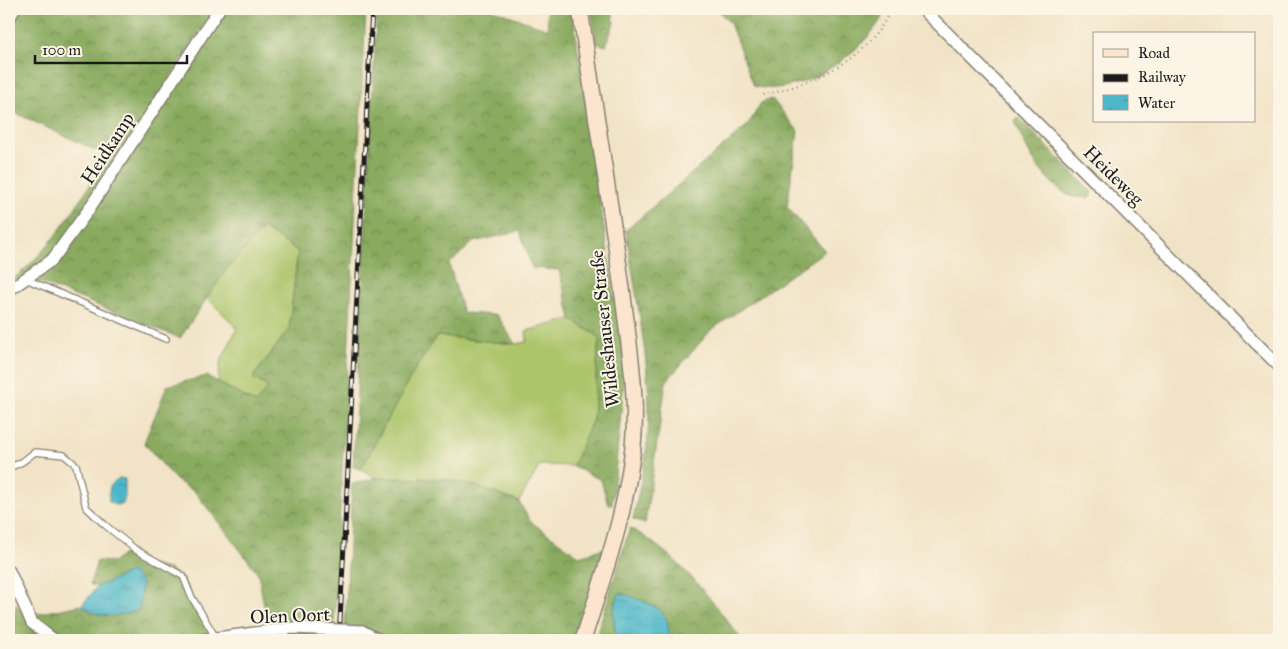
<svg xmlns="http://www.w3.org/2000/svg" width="1288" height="649" viewBox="0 0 1288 649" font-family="'IM FELL Great Primer',serif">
<defs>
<pattern id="forest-crowns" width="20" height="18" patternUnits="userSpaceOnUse" patternTransform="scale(1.25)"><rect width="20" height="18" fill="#89aa5e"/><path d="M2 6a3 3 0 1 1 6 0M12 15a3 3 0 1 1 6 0" fill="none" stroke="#6f8a4d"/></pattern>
<pattern id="water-ripples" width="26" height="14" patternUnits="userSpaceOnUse" patternTransform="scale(1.25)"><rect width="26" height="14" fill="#4cb7c9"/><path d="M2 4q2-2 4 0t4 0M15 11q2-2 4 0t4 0" fill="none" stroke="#3e94a2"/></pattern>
</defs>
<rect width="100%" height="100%" fill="#fcf5e5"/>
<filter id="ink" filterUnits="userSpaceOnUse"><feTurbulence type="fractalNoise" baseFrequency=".02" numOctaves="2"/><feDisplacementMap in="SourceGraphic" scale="10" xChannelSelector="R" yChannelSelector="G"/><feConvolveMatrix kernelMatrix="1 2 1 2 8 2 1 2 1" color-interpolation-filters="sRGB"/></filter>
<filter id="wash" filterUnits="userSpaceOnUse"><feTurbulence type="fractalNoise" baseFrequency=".0096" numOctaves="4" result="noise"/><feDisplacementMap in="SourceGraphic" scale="20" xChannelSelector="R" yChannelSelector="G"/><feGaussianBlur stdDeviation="1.12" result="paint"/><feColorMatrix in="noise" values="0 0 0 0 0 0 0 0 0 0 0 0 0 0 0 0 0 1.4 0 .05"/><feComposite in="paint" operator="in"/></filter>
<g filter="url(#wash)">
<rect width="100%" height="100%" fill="#f1e3c6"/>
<!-- grass -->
<path fill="#acc46a" stroke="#647043" d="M 263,228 L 298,251 L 289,329 L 253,377 L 269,387 L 256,403 L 218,383 L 220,363 L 237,328 L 206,297 L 226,270 Z
M 571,319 L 599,337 L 593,419 L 573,466 L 540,465 L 519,502 L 475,486 L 444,479 L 376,478 L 361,469 L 414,371 L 437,336 L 515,344 L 527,342 L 526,331 Z"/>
<!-- forest -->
<path fill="url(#forest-crowns)" stroke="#52633d" d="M 17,9 L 214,9 L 85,210 L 50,258 L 9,287 L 9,282 C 52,251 80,200 108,156 L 9,110 L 9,25 Z
M 222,9 L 366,9 L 334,626 L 268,626 L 258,573 L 195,492 L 176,480 L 144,443 L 167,386 L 207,376 L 256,403 L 268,387 L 253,378 L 289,329 L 298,251 L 263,228 L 226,270 L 180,338 L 34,280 L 55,261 Z
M 377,9 L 491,9 L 548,29 L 547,9 L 572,9 L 625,371 L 612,505 L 608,504 L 601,480 L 573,466 L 593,419 L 599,337 L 571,319 L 559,270 L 532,268 L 520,231 L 473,242 L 449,264 L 463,313 L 497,315 L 515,344 L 437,336 L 414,371 L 361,469 L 353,467 Z
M 591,9 L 612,9 L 614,22 L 606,46 L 596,43 Z
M 717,9 L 886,9 C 869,50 800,99 754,86 L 730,23 Z
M 772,99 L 798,131 L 787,207 L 825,251 L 711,330 L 666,382 L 645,524 L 633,519 C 640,485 649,448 649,413 C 649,354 634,288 626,230 L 748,125 L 761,103 Z
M 1019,118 L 1093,193 L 1089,198 C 1084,197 1075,198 1070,196 C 1042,181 1026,150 1015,121 Z
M 376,478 L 444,479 L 475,486 L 519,502 L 531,522 L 579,556 L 605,548 L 577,640 L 387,640 L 364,628 L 345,626 L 352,484 Z
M 630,528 C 679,555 709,597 742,640 L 670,640 L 668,627 L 619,593 L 613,612 L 616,640 L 595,640 Z
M 129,550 L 149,565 L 169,569 L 182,578 L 212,633 L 176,640 L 60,640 L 49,634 L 31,615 L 82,605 L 93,614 L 131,572 L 97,587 L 90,584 L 97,561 L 113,562 Z
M 16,604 L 41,638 L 40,640 L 12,640 Z
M 293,630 L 324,633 L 325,640 L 226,640 Z"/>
<!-- water -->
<path fill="url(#water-ripples)" stroke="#346a72" d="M 120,478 L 125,479 L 125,497 L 123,504 L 115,505 L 109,501 C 109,488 108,485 120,478 Z
M 131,572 L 142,582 L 139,610 C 116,616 102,621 82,605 L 97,587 Z
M 619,593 C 629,595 656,605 663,613 C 668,620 669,632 670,640 L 616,640 L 613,612 Z"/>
</g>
<g filter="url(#ink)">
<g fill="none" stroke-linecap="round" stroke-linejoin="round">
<!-- lane casing -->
<g stroke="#868071" stroke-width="8">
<path id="lane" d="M 26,279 L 166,339
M 9,468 L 22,462 L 35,452 L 64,455 L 76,465 L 86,507 L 105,525 L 136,550 L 183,576 L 191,596 L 216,638"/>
</g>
<!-- street casing -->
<g stroke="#868071" stroke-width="14">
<path id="street" d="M 923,9 L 1279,366
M 9,19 L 14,9
M 9,290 L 52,260 L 87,212 L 219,9
M 9,571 L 32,623 L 54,640
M 362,631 L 379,640
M 201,640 L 293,628 L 316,629"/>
</g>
<!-- secondary casing -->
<g stroke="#868071" stroke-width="18">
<path id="secondary" d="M 580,9 C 594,105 610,200 623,296 C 629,346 638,397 633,447 C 626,514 603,577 583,640"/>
</g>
<!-- path -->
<path stroke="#868071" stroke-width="2" stroke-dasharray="1 4" stroke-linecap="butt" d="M 763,95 C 815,83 868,60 891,9"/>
<!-- lane -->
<use href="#lane" stroke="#fff" stroke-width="5.5"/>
<!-- street -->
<use href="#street" stroke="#fff" stroke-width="11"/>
<!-- secondary -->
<use href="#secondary" stroke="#fbe5cf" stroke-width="15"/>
<!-- rail casing -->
<g stroke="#1c1c1c" stroke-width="5">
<path id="rail" d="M 339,640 L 372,9"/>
</g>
<!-- rail -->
<use href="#rail" stroke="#fcf5e5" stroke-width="3" stroke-dasharray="9" stroke-linecap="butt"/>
<!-- street-bridge casing -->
<g stroke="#868071" stroke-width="14" stroke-linecap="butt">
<path id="street-bridge" d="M 316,629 L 362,631"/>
</g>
<!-- street-bridge -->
<use href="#street-bridge" stroke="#fff" stroke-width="11"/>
</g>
</g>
<g text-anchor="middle" stroke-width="4" stroke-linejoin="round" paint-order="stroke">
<!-- street labels -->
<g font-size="19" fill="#1c1c1c" stroke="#fcf5e5">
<text transform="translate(107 148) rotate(-57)" y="7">Heidkamp</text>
<text transform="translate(1114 175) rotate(45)" y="7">Heideweg</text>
<text transform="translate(604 329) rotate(-96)" y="7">Wildeshauser Straße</text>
<text transform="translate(290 615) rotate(-2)" y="7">Olen Oort</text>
</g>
</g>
<!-- margin -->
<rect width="1288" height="649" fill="none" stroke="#fcf5e5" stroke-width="30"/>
<!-- legend -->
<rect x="1093" y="32" width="162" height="90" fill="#fcf5e5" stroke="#a29e95"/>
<rect x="1103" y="49" width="25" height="8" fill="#fbe5cf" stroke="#a29e95"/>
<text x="1138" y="58" font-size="15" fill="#1c1c1c">Road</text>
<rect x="1103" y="74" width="25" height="8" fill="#1c1c1c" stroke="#a29e95"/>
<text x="1138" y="82" font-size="15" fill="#1c1c1c">Railway</text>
<rect x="1103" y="95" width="25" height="15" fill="url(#water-ripples)" stroke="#a29e95"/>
<text x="1138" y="108" font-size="15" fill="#1c1c1c">Water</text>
<!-- scale -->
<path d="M35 55v8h152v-8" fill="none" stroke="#1c1c1c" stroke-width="2.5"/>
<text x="42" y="55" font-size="15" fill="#1c1c1c" stroke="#fcf5e5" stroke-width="4" paint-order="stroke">100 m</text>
</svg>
